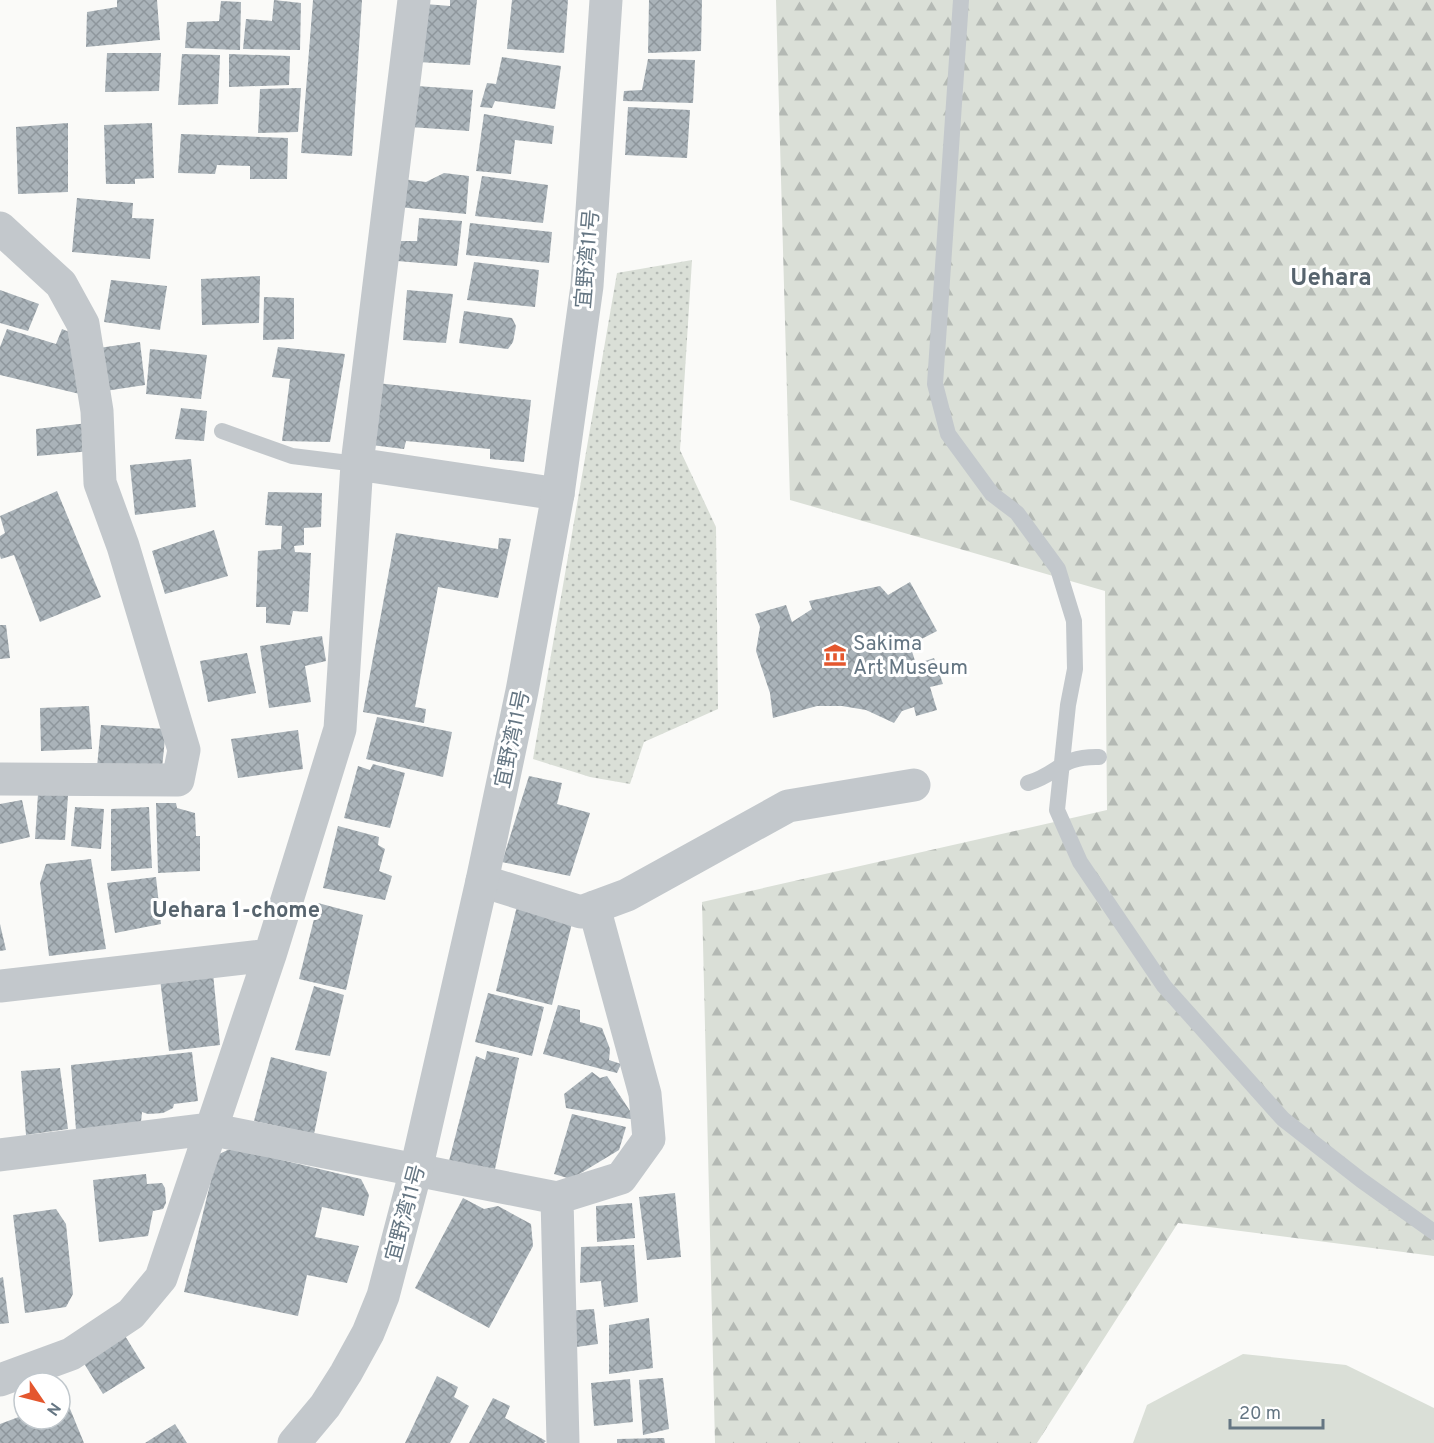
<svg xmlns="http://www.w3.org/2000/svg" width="1434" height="1443" viewBox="0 0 1434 1443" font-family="Overpass,'Noto Sans JP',sans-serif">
<defs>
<pattern id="forest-firs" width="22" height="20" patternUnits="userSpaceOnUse" patternTransform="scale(1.5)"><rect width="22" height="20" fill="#dadfd7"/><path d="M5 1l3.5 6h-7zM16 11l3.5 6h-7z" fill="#b4b9b4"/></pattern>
<pattern id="park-dots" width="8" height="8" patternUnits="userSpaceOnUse" patternTransform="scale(1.5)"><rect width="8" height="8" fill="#dadfd7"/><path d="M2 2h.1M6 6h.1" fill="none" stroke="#b4b9b4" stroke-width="1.8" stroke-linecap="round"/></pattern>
<pattern id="building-cross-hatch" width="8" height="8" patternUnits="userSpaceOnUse" patternTransform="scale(1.5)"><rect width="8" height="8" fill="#aab3b9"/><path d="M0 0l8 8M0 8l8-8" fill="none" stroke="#8e969c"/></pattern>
</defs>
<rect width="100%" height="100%" fill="#fafaf8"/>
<!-- green -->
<path fill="#dadfd7" d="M 1243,1354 L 1346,1365 L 1434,1408 L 1434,1443 L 1133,1443 L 1147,1405 Z"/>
<!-- forest -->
<path fill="url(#forest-firs)" d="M 776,0 L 1434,0 L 1434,1256 L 1178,1223 L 1037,1443 L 715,1443 L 702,902 L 1107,810 L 1105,591 L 790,500 Z"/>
<!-- park -->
<path fill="url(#park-dots)" d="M 692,260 L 680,450 L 716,527 L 718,709 L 644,742 L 630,784 L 590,777 L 533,759 L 617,273 Z"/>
<!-- building -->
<path fill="url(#building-cross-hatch)" d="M 117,0 L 157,0 L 160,40 L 86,47 L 87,12 L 117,7 Z
M 274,0 L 301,3 L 300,50 L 243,49 L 246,19 L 272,21 Z
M 313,0 L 362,0 L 352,156 L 301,153 Z
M 450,0 L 477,0 L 470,65 L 418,62 L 425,4 L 450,6 Z
M 512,0 L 568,0 L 564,53 L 507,49 Z
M 649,0 L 702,0 L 701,51 L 648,53 Z
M 221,1 L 241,2 L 240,50 L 185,48 L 187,22 L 219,21 Z
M 107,53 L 161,53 L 159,91 L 105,92 Z
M 182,54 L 220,55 L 218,104 L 178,105 Z
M 229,54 L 290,56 L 289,85 L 229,87 Z
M 502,57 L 561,66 L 555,109 L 495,101 L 492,108 L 480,107 L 487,83 L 496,84 Z
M 648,59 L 695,60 L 693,103 L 623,101 L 624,91 L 642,90 Z
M 417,86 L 473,90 L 469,131 L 410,127 Z
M 301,88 L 298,132 L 258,133 L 260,89 Z
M 628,107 L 690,110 L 687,158 L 625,155 Z
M 484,114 L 554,126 L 552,144 L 515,140 L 511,174 L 476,171 Z
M 68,123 L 68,192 L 18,194 L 16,127 Z
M 152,123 L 154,178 L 135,179 L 135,184 L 106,184 L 104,125 Z
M 181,134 L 288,138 L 287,179 L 250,179 L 250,166 L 217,165 L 215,174 L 178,173 Z
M 444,173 L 469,176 L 466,214 L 399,207 L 402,179 L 426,182 Z
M 482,176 L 548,185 L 543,223 L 475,216 Z
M 77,198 L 133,203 L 132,218 L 154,219 L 150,259 L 72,252 Z
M 419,218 L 462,221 L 457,266 L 397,261 L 401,241 L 417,241 Z
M 470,223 L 552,232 L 549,263 L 466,255 Z
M 474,262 L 539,270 L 535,307 L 467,300 Z
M 260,276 L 259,323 L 202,325 L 201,279 Z
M 111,280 L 167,286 L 160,330 L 104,322 Z
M 0,290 L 39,304 L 28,331 L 0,323 Z
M 407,290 L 453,294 L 446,343 L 403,340 Z
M 264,297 L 294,298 L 294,339 L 263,340 Z
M 464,311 L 512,318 L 516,326 L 513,342 L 508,349 L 459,343 Z
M 7,329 L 56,344 L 62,329 L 79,336 L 84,395 L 0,375 L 0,347 Z
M 140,342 L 145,385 L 105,391 L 99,348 Z
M 278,347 L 345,354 L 330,442 L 282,441 L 290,379 L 272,377 Z
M 150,349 L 207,355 L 201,399 L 146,394 Z
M 377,383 L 531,400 L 524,462 L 490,459 L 490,449 L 406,441 L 404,449 L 371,445 Z
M 181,408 L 207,411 L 204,441 L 175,439 Z
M 88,423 L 91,451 L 37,456 L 36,429 Z
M 191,459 L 196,507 L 135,515 L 130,465 Z
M 57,491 L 101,597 L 40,622 L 14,555 L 1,559 L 0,556 L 0,536 L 5,533 L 0,516 Z
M 268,492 L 322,493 L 321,527 L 304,528 L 304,545 L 294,546 L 295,552 L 311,553 L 308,612 L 293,611 L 290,625 L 266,623 L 266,607 L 256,607 L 258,551 L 281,549 L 282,526 L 265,525 Z
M 214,530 L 228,576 L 165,594 L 152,551 Z
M 396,533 L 498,549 L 499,538 L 511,539 L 498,598 L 438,587 L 415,707 L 426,709 L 424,723 L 363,712 Z
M 910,582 L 937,631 L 910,645 L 916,664 L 934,658 L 943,684 L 930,687 L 937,710 L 916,716 L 914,707 L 902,711 L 894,723 L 866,710 L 842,706 L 817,706 L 773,718 L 770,693 L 756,651 L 760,627 L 755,614 L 786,605 L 792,622 L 812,609 L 809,601 L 880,586 L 888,595 Z
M 0,625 L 6,625 L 10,658 L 0,659 Z
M 322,636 L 326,661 L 305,666 L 311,702 L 269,708 L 260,646 Z
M 247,653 L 256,693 L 208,702 L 200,661 Z
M 89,706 L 92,749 L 41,751 L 40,708 Z
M 377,717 L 452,732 L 443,777 L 366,759 Z
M 101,725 L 166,729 L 162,768 L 97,767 Z
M 298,730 L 303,769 L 238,778 L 231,739 Z
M 373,764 L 405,773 L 390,828 L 344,818 L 358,766 L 370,770 Z
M 529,776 L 562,783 L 557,804 L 590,813 L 570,876 L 502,862 Z
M 38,794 L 68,795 L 65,840 L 35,839 Z
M 22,800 L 30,837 L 0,844 L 0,804 Z
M 156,803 L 176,803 L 177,808 L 195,813 L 196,836 L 200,836 L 200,871 L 158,873 Z
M 75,807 L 104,809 L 101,849 L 71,846 Z
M 149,807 L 152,868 L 111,871 L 111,809 Z
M 338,826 L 379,837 L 378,845 L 385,849 L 379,871 L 392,876 L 385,900 L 323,888 Z
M 91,859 L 106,949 L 49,956 L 40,883 L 46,864 Z
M 156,877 L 161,924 L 115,933 L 107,883 Z
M 318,903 L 363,915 L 346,990 L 299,979 Z
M 517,906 L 573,919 L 552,1005 L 496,991 Z
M 0,924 L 6,950 L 0,951 Z
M 213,973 L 220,1045 L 169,1051 L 160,979 Z
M 314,986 L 344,995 L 330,1056 L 295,1050 Z
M 488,993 L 544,1007 L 532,1056 L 475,1042 Z
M 558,1005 L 580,1010 L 580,1022 L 602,1028 L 610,1049 L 609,1060 L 621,1064 L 617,1073 L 543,1054 Z
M 487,1051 L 519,1058 L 495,1169 L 449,1161 L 476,1056 L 485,1060 Z
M 192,1052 L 198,1101 L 174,1104 L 173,1108 L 163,1113 L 148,1114 L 142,1112 L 141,1122 L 76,1130 L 71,1065 Z
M 271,1057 L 327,1072 L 314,1134 L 254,1121 Z
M 60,1068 L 68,1129 L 26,1135 L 21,1071 Z
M 592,1072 L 600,1078 L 607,1076 L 636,1120 L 566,1108 L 564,1094 Z
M 572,1114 L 626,1127 L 619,1150 L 571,1179 L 554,1174 Z
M 232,1148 L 361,1179 L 369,1195 L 364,1216 L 322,1207 L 315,1237 L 359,1246 L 347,1283 L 307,1275 L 298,1316 L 184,1292 L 217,1155 Z
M 146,1174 L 147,1184 L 162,1183 L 165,1188 L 166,1203 L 163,1209 L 153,1211 L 148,1236 L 99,1242 L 93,1180 Z
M 675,1193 L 681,1257 L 647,1260 L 639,1197 Z
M 463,1198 L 484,1209 L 498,1206 L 531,1224 L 533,1246 L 489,1328 L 415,1288 Z
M 632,1203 L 635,1238 L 597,1242 L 596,1206 Z
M 56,1209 L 66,1224 L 73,1294 L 66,1307 L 25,1313 L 13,1215 Z
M 634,1245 L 638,1302 L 604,1307 L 601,1281 L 580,1283 L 581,1247 Z
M 3,1277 L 9,1323 L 0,1324 L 0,1278 Z
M 594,1309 L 598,1344 L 569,1348 L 566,1311 Z
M 649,1318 L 653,1368 L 609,1374 L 609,1325 Z
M 122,1331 L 145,1368 L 103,1394 L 80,1357 Z
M 437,1376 L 458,1387 L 454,1397 L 469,1406 L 450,1443 L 405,1443 Z
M 663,1378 L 669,1429 L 643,1435 L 639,1380 Z
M 630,1379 L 633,1422 L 594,1426 L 591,1383 Z
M 493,1398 L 510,1406 L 505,1418 L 546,1441 L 544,1443 L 469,1443 Z
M 66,1399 L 84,1443 L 0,1443 L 0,1424 L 24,1415 L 24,1419 L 60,1419 L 60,1402 Z
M 175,1424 L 187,1443 L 145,1443 Z
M 664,1438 L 665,1443 L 617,1443 L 617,1439 Z"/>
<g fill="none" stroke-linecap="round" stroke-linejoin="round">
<!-- service -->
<path stroke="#c3c8cc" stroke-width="16" d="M 961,0 L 935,384 L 948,434 L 992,494 L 1017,513 L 1058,569 L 1074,621 L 1075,669 L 1068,705 L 1057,810 L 1080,862 L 1164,986 L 1283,1119 L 1361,1180 L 1434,1232
M 222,431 L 292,456 L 357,464
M 1028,783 C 1059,774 1060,756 1099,757"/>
<!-- minor -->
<path stroke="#c3c8cc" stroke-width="33" d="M 0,228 L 61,284 L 83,324 L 97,411 L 100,483 L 123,546 L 184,750 L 178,780 L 0,779
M 357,464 L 558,494
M 482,881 L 581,912 L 627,895 L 788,806 L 914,785
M 0,986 L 270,955
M 0,1155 L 209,1129 L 557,1198 L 563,1443
M 557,1198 L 621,1178 L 649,1139 L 645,1094 L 594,907
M 0,1380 L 71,1354 L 131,1314 L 161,1278 L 270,955 L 340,729 L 357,464 L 414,0"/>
<!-- tertiary -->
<path stroke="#c3c8cc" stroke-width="33" d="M 294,1443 L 325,1406 L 346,1373 L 368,1333 L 383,1296 L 416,1170 L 482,881 L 522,691 L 558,494 L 587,286 L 606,0"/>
</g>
<!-- icons -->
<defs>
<g id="museum-bare" transform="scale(1.8)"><path d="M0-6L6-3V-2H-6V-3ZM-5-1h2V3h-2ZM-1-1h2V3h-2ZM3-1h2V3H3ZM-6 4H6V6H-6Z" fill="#e4572e" stroke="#fff" stroke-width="2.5" paint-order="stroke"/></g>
</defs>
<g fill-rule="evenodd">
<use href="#museum-bare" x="835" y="655"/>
</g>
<g text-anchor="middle" stroke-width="6" stroke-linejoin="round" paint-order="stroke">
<!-- street labels -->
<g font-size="21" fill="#657683" stroke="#fff">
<text transform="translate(587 259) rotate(-85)" y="7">宜野湾11号</text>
<text transform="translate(512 739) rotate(-78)" y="7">宜野湾11号</text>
<text transform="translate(405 1213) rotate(-75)" y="7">宜野湾11号</text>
</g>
<!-- poi labels -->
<g font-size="21" fill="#657683" stroke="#fff" text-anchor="start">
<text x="853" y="650">Sakima<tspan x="853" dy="24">Art Museum</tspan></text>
</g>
<!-- neighbourhood labels -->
<g font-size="22" font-weight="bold" fill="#57646e" stroke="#fff">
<text x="236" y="917">Uehara 1-chome</text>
</g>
<!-- quarter labels -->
<g font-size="24" font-weight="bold" fill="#57646e" stroke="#fff">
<text x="1331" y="285">Uehara</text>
</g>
</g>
<!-- north arrow -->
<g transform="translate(42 1401) rotate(125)"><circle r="28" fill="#ffffff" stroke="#c1c8cd" stroke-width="1.5"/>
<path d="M0-4.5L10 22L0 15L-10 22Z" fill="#e4572e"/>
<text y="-9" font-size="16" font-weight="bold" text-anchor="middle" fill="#657683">N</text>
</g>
<!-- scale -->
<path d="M1230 1419v9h93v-9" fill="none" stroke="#657683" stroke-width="3"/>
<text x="1239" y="1419" font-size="18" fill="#657683" stroke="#ffffff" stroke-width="4.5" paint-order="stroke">20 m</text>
</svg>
